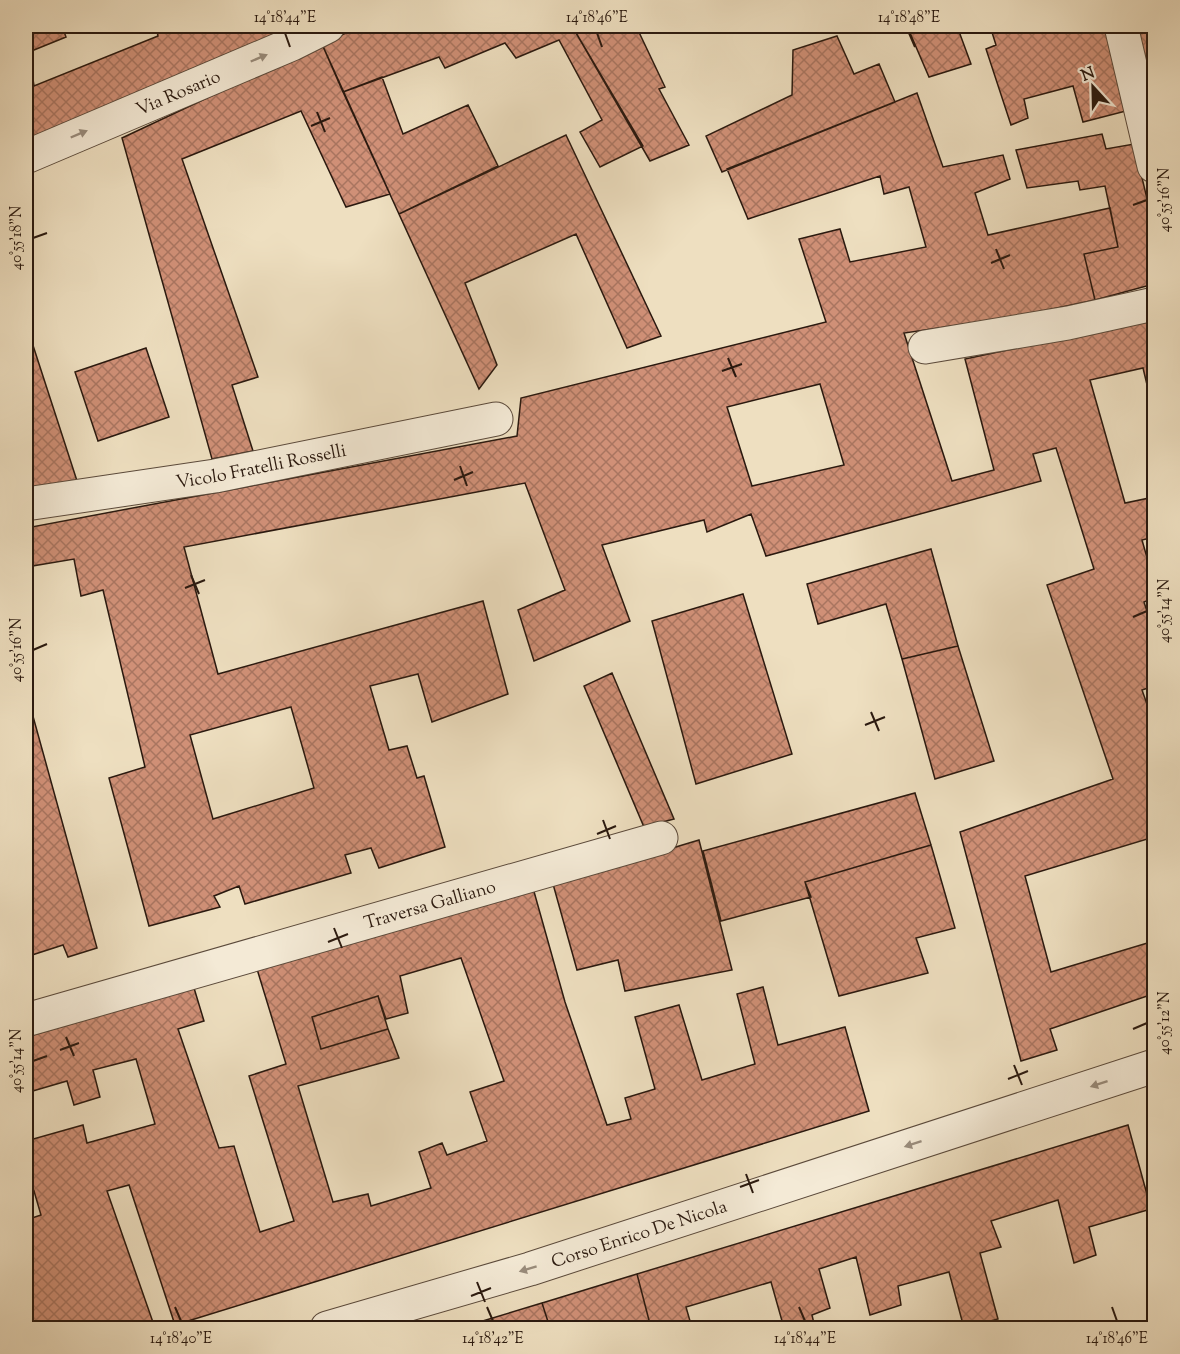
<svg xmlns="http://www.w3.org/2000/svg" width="1180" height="1354" viewBox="0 0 1180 1354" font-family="'Sorts Mill Goudy',serif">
<defs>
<pattern id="building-cross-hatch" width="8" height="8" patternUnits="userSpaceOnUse" patternTransform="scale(1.5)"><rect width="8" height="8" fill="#d09077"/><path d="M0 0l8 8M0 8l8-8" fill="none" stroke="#a97560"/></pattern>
</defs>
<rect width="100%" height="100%" fill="#eedfc0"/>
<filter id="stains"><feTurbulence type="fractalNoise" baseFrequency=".00333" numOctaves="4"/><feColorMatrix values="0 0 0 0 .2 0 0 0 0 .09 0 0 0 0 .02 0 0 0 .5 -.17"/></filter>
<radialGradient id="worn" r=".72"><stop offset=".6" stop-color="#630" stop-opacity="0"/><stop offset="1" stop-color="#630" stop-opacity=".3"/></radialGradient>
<!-- building -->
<path fill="url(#building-cross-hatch)" stroke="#2a190f" stroke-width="1.5" fill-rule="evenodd" d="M 31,26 L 62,26 L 66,37 L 29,52 L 34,86 L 158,36 L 156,26 L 188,26 L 190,29 L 198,26 L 301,26 L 26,142 L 26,27 Z
M 361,26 L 572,26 L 643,146 L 600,167 L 580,132 L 602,120 L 559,40 L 516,58 L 505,43 L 445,68 L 439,57 L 343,92 L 322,44 Z
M 572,26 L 636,26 L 665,87 L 659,89 L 689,145 L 650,161 Z
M 907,26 L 957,26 L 971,64 L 929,77 Z
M 990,26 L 1105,26 L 1126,111 L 1083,122 L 1073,86 L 1024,99 L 1028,118 L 1011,125 L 986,49 L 996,45 Z
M 1137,26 L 1154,26 L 1154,77 L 1148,72 Z
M 837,36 L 854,74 L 879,64 L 895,102 L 722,172 L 706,136 L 792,95 L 793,50 Z
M 322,44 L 390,194 L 346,207 L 301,111 L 182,159 L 258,377 L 232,385 L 253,451 L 212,459 L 122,138 Z
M 382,77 L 403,134 L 468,105 L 498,166 L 399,214 L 343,92 Z
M 917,93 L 943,167 L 1003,155 L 1010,179 L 975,193 L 988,235 L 1110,208 L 1118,247 L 1084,254 L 1095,300 L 1019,316 L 904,333 L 952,481 L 994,470 L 965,359 L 1154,319 L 1154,414 L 1143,368 L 1090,380 L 1125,503 L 1154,497 L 1154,537 L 1142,540 L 1154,582 L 1154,598 L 1144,602 L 1154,633 L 1154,686 L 1142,690 L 1154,724 L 1154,837 L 1025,876 L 1051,972 L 1154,941 L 1154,999 L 1153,994 L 1050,1029 L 1057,1050 L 1021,1061 L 960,832 L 1113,779 L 1047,585 L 1094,569 L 1056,448 L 1033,454 L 1041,481 L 766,556 L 751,514 L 707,532 L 704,520 L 602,545 L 630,621 L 534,661 L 518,610 L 565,590 L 525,483 L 184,547 L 218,674 L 483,601 L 508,694 L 432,722 L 418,674 L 370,686 L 389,750 L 407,746 L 417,778 L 424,776 L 445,847 L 379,868 L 371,848 L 345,855 L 351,873 L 245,904 L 239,886 L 214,896 L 220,907 L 149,926 L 109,778 L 145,767 L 103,590 L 81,596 L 74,559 L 26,567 L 26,528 L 517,436 L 521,398 L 826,322 L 799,239 L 840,229 L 850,262 L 926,247 L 909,187 L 884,194 L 880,176 L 748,219 L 727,169 ZM 820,384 L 844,465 L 752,486 L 727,407 ZM 291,707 L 314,788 L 213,819 L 190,735 Z
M 1102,134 L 1106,149 L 1134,144 L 1154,228 L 1154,284 L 1095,300 L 1084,254 L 1118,247 L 1105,186 L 1080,190 L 1078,181 L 1027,188 L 1016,150 Z
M 566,135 L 661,336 L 627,348 L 576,234 L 465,283 L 497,365 L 479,389 L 399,214 Z
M 28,330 L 78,484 L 26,492 L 26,331 Z
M 146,348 L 169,417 L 98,441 L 75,372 Z
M 931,549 L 958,646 L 902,659 L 886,604 L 818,624 L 807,584 Z
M 743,594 L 792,754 L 696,784 L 652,621 Z
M 958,646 L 994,761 L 935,779 L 902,659 Z
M 612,673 L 674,819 L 644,827 L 584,686 Z
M 26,691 L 97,948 L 68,957 L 63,945 L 32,955 L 28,943 L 26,944 Z
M 915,793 L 931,845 L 805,882 L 811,897 L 721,921 L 703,851 Z
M 699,840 L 732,970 L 625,991 L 618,960 L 577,970 L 553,884 Z
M 931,845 L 955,928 L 916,938 L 928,973 L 839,996 L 805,882 Z
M 533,888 L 565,1002 L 607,1125 L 631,1119 L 625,1098 L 655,1089 L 635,1017 L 679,1005 L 702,1080 L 755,1064 L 737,994 L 763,987 L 778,1045 L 845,1027 L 869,1111 L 175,1325 L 129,1185 L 107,1191 L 155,1328 L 26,1328 L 26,1220 L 41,1215 L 34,1191 L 26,1194 L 26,1141 L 83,1125 L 87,1143 L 155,1124 L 136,1059 L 93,1070 L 100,1097 L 74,1105 L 67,1081 L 26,1093 L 26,1037 L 194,988 L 204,1021 L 178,1029 L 219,1148 L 234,1146 L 260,1232 L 294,1221 L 249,1076 L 286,1064 L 257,969 ZM 461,958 L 504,1081 L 470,1092 L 487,1141 L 447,1155 L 442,1143 L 419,1152 L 431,1188 L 371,1206 L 368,1194 L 333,1202 L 298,1086 L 399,1058 L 388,1029 L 321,1049 L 312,1017 L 378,996 L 386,1019 L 408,1013 L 400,976 Z
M 378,996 L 388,1029 L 321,1049 L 312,1017 Z
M 1128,1125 L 1151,1209 L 1089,1227 L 1096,1255 L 1074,1263 L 1058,1200 L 991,1221 L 1001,1247 L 980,1253 L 998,1319 L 964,1328 L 949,1272 L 898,1286 L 901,1305 L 870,1315 L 856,1257 L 819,1269 L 830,1308 L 812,1315 L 815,1328 L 784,1328 L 771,1282 L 686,1307 L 692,1328 L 651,1328 L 637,1274 Z
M 637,1274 L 651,1328 L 550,1328 L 542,1303 Z
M 542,1303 L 550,1328 L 478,1328 L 476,1323 Z"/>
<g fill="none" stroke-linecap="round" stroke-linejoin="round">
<!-- minor casing -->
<g stroke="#5b4a3b" stroke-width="35">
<g id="minor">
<path d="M 1121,26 L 1154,166"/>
<path id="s1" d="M 26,157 L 292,44 L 328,26"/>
<path d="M 925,347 L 1068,323 L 1154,304"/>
<path id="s2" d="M 26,504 L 215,476 L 496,419"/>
<path id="s3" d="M 26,1020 L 661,838"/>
</g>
</g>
<!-- tertiary casing -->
<g stroke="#5b4a3b" stroke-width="35">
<g id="tertiary">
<path id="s4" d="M 327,1328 L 530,1269 L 1154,1066"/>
</g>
</g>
<!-- minor -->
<use href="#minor" stroke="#f4ead6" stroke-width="33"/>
<!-- tertiary -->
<use href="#tertiary" stroke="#f4ead6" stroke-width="33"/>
</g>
<!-- one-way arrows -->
<defs><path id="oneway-solid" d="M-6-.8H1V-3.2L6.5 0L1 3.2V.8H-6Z" transform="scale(1.5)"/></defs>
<g fill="#998c7c">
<use href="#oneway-solid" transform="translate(259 58) rotate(-23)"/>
<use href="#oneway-solid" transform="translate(79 134) rotate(-23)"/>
<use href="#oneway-solid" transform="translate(1099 1084) rotate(162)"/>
<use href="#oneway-solid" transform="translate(913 1144) rotate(162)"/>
<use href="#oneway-solid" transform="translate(528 1269) rotate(163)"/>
</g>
<!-- ticks -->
<path fill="none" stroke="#2a190f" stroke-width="2" d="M 285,33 L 290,47M 597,33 L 602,47M 909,33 L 915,47M 317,112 L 325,132M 311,126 L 330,118M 1133,205 L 1147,200M 33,238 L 47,233M 996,249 L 1004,269M 991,263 L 1010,255M 728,358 L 736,377M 722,371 L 742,364M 460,466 L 467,486M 454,480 L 473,472M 191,575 L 199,594M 185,588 L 205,580M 1133,617 L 1147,611M 33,650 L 47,644M 871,712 L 879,731M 865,725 L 885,717M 603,820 L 610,839M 597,834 L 616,826M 334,928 L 342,948M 328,942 L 348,934M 1133,1029 L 1147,1023M 66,1037 L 74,1056M 60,1050 L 79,1043M 33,1061 L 47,1056M 1014,1065 L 1022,1085M 1008,1079 L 1028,1071M 746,1174 L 753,1193M 740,1187 L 759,1180M 477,1282 L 485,1302M 471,1296 L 491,1288M 175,1307 L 181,1321M 487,1307 L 493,1321M 799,1307 L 805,1321M 1112,1307 L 1117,1321"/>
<g text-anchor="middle" stroke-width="4.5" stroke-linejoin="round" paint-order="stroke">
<!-- street labels -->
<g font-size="18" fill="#2a190f" stroke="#f4ead6">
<text dy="6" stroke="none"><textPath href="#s1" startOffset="165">Via Rosario</textPath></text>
<text dy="6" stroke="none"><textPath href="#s2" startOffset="238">Vicolo Fratelli Rosselli</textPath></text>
<text dy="6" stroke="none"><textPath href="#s3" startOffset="420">Traversa Galliano</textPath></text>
<text dy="6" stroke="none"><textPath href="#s4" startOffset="326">Corso Enrico De Nicola</textPath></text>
</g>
</g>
<!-- margin -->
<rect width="1180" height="1354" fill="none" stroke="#eedfc0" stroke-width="66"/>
<!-- north arrow -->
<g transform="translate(1093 87) rotate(338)" stroke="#f4ead6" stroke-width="4.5" paint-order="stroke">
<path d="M0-4.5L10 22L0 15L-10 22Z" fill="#2a190f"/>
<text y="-9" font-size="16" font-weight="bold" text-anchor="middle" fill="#2a190f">N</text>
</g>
<rect x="33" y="33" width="1114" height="1288" fill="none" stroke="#2a190f" stroke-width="2"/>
<g font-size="15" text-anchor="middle" fill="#2a190f">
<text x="285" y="22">14°18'44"E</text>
<text x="597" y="22">14°18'46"E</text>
<text x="909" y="22">14°18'48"E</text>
<text transform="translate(1164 200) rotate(-90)" y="5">40°55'16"N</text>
<text transform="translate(16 238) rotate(-90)" y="5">40°55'18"N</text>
<text transform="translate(1164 611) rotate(-90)" y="5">40°55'14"N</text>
<text transform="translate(16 650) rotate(-90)" y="5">40°55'16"N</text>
<text transform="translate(1164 1023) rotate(-90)" y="5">40°55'12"N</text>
<text transform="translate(16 1061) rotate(-90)" y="5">40°55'14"N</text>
<text x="181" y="1343">14°18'40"E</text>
<text x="493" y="1343">14°18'42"E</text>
<text x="805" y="1343">14°18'44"E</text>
<text x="1117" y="1343">14°18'46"E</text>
</g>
<rect width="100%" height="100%" filter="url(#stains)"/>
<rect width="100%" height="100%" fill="url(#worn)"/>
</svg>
